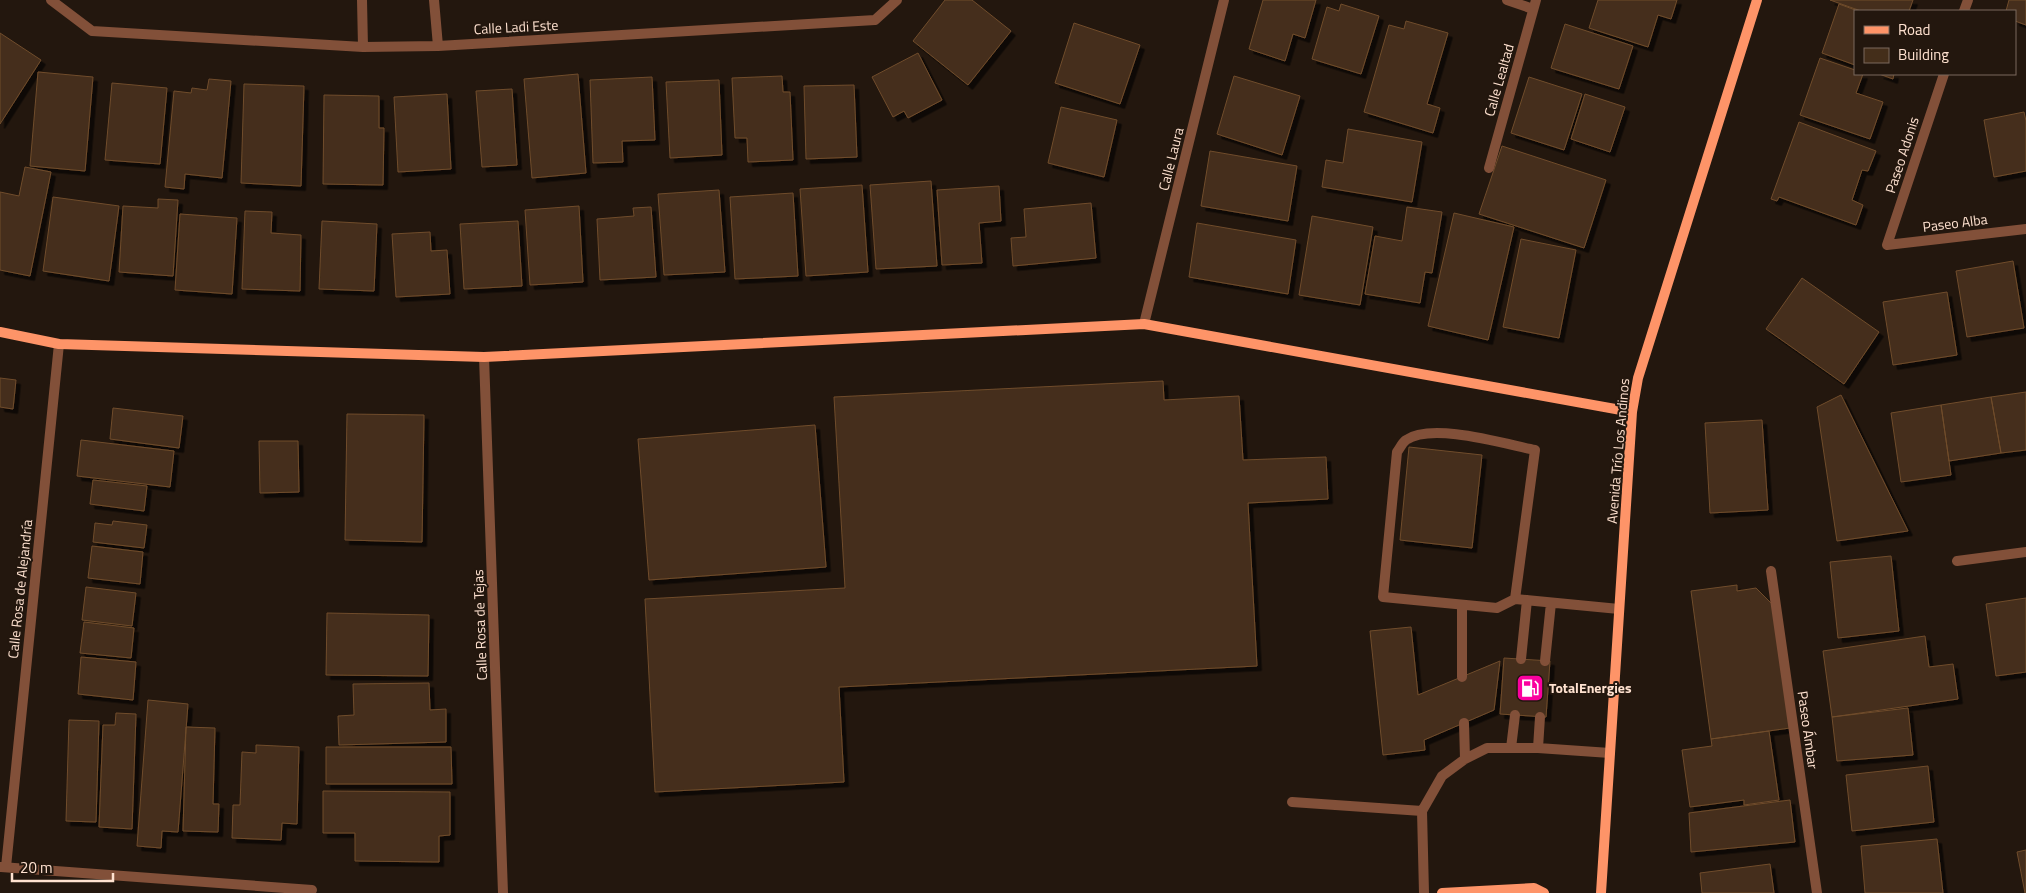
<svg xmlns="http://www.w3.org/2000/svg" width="2026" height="893" viewBox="0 0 2026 893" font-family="'Titillium Web',sans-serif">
<defs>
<filter id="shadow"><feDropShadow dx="4.5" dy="4.5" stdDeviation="0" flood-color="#0009"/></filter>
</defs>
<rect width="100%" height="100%" fill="#23170e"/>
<!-- building -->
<path fill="#442e1a" stroke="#704c2c" filter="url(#shadow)" d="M 945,0 L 972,0 L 1011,31 L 968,85 L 913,41 Z
M 1263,0 L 1316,0 L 1305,38 L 1293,34 L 1285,61 L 1249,49 Z
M 1598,0 L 1677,0 L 1671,19 L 1658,15 L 1648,47 L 1589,28 Z
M 1830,0 L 1913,0 L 1909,11 L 1861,11 Z
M 2009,0 L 2026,0 L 2026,25 L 2015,21 L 2015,11 L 2006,11 Z
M 1341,4 L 1379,16 L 1361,74 L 1312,59 L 1327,7 L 1339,11 Z
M 1839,4 L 1858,11 L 1855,11 L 1855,65 L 1822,53 Z
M 1406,21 L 1448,33 L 1427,104 L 1440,108 L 1433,133 L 1364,112 L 1389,25 L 1404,29 Z
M 1074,23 L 1140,45 L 1120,104 L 1055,83 Z
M 1565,24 L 1633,46 L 1619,89 L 1551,68 Z
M 0,33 L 41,60 L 0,124 Z
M 918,53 L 942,100 L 908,118 L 904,111 L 893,117 L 872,77 Z
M 1820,58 L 1855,70 L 1855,74 L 1863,74 L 1856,93 L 1883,102 L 1870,139 L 1800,115 Z
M 38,72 L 93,77 L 85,171 L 30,166 Z
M 578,74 L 586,173 L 532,178 L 524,79 Z
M 1879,74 L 1894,74 L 1893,79 Z
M 782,76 L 783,92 L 790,92 L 793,160 L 748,162 L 747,138 L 735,138 L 732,78 Z
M 1234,76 L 1300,96 L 1282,155 L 1217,134 Z
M 652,77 L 655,140 L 622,141 L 623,162 L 593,163 L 590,80 Z
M 1529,77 L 1582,94 L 1564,150 L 1511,133 Z
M 209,79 L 231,81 L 222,178 L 185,174 L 184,189 L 165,187 L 174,91 L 191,93 L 192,88 L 207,90 Z
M 719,80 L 722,155 L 670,158 L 666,82 Z
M 112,83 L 167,88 L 160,164 L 105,160 Z
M 244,84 L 304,86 L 301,186 L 241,183 Z
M 854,85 L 857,157 L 806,159 L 804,86 Z
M 512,89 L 517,165 L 482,167 L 476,91 Z
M 447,94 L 451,169 L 398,172 L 394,97 Z
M 1585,94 L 1625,107 L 1610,152 L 1571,139 Z
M 324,95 L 379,96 L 379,128 L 384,128 L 383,185 L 323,184 Z
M 1061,107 L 1117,120 L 1104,177 L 1048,163 Z
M 2024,112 L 2026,121 L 2026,171 L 1994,177 L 1984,120 Z
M 1799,122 L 1876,151 L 1868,171 L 1862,170 L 1852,200 L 1863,205 L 1856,225 L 1779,197 L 1777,201 L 1771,199 Z
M 1348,129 L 1422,142 L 1412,202 L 1322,187 L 1326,160 L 1343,163 Z
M 1502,146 L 1606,180 L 1584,248 L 1479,214 Z
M 1210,151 L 1297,166 L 1288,221 L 1201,206 Z
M 25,167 L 51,172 L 30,276 L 0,270 L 0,192 L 19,196 Z
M 931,181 L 937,266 L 876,269 L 870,185 Z
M 862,185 L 868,272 L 806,276 L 800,189 Z
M 999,186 L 1001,221 L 979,223 L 982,263 L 942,265 L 937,190 Z
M 719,190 L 725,272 L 664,275 L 658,194 Z
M 793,193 L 798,276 L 735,279 L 730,197 Z
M 53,197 L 119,206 L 109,281 L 43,271 Z
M 158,199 L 178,200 L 173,276 L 119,272 L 123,206 L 158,208 Z
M 1091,203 L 1096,258 L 1013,266 L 1011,238 L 1026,237 L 1024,209 Z
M 579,206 L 583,282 L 530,285 L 525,210 Z
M 651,207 L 656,277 L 600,280 L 597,219 L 634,216 L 633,208 Z
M 1407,207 L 1442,212 L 1432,273 L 1425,272 L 1420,303 L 1365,294 L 1375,236 L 1402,241 Z
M 245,211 L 272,212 L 271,233 L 301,235 L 300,291 L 242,289 Z
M 1454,213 L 1514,227 L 1488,340 L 1428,326 Z
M 180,214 L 237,218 L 232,294 L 175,290 Z
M 1312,216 L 1373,227 L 1360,305 L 1299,295 Z
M 322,221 L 377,224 L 374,291 L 319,289 Z
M 518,221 L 522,286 L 464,289 L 460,224 Z
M 1197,223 L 1296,240 L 1288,294 L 1189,277 Z
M 430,232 L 431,251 L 447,250 L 450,294 L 396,297 L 392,234 Z
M 1521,239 L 1576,250 L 1559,338 L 1503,327 Z
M 2013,261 L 2024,328 L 1967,337 L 1956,271 Z
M 1802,278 L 1879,332 L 1844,384 L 1766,329 Z
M 1947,292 L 1957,355 L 1893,365 L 1883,302 Z
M 0,378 L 16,380 L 13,409 L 0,407 Z
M 1163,381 L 1164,400 L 1239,396 L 1243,460 L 1326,457 L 1328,499 L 1248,503 L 1257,666 L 839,687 L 844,782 L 655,792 L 645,599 L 845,588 L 834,397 Z
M 2026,392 L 2026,450 L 2001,453 L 1991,397 Z
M 1841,395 L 1908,531 L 1837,541 L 1817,407 Z
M 1991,397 L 2001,453 L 1949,461 L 1941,405 Z
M 1941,405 L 1951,475 L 1901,482 L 1891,413 Z
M 113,408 L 183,416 L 179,448 L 110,439 Z
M 347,414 L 424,415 L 422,542 L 345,540 Z
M 1762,420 L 1768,510 L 1710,513 L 1705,423 Z
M 815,425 L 826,567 L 649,580 L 638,439 Z
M 81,440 L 174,451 L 170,487 L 77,476 Z
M 259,441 L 298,441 L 299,492 L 260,493 Z
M 1409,447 L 1482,455 L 1472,548 L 1400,540 Z
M 93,480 L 147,486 L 144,511 L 90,504 Z
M 113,521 L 147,525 L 144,548 L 93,542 L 95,523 L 112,525 Z
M 92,546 L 143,552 L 140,584 L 88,578 Z
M 1891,556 L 1899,631 L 1838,638 L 1830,562 Z
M 1737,585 L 1737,591 L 1756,588 L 1773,605 L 1790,728 L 1711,739 L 1691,591 Z
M 86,587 L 136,593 L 132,626 L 82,620 Z
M 2026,598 L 2026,672 L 1996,676 L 1986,604 Z
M 327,613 L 429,615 L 428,676 L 326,675 Z
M 84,622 L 134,628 L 131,658 L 80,653 Z
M 1411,627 L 1418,695 L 1500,661 L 1494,710 L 1424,740 L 1425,750 L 1383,755 L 1370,631 Z
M 1925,636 L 1929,667 L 1953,664 L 1958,699 L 1832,717 L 1823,651 Z
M 81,657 L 136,662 L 133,700 L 78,694 Z
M 1504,658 L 1550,661 L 1546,717 L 1500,714 Z
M 429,683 L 430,710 L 446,709 L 446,742 L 339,745 L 338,716 L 354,715 L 353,684 Z
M 148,700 L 188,704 L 178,832 L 162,831 L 161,848 L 137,846 Z
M 1908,708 L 1913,755 L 1837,761 L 1832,717 Z
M 116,713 L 136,714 L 132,829 L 99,827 L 103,725 L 115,725 Z
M 69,720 L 99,721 L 96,822 L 66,821 Z
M 186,727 L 215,728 L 213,804 L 219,804 L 218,832 L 183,831 Z
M 1769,731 L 1779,800 L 1744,805 L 1744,800 L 1690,807 L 1682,750 L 1712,746 L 1711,739 Z
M 256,745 L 299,747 L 297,824 L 282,823 L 281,840 L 232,838 L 233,805 L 240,805 L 242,752 L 256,753 Z
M 326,747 L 451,747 L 452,784 L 326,784 Z
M 1928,766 L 1934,822 L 1852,831 L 1846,775 Z
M 323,791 L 450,792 L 450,835 L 439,836 L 439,862 L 355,861 L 355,833 L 323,833 Z
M 1790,800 L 1795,842 L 1691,852 L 1689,813 Z
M 1937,839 L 1943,893 L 1865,893 L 1861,846 Z
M 2026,850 L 2026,893 L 2025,893 L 2017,852 Z
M 1770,864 L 1774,893 L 1702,893 L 1700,873 Z"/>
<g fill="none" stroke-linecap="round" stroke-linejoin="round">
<!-- lane -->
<path stroke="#825039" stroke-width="10" d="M 1957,561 L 2026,552
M 1515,599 L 1497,608 L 1383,597 L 1397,452 C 1400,448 1402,443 1406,440 C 1432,422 1505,444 1535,450 L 1515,599 L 1619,609
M 1521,659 L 1527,600
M 1545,661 L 1551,603
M 1462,677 L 1462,605
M 1464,723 L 1465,759
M 1511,748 L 1515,715
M 1538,748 L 1540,717
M 1292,802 L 1422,811
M 1424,893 L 1422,811 L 1442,776 L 1465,759 L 1487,748 L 1538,748 L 1610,753"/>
<!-- street -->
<path stroke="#825039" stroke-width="10" d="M 51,0 L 92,31 L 363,47 L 438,46 L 875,20 L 897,0
M 362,0 L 363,47
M 434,0 L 438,46
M 1507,0 L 1533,9
M 1964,11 L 1968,0
M 1944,74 L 1887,245 L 2026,229
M 1489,168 L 1536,0
M 1144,324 L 1224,0
M 484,357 L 503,893
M 1771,571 L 1817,893
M 1,867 L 312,890
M 6,867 L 59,344"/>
<!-- secondary -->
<path stroke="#fe9468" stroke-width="10" d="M 0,332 L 59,344 L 484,357 L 1144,324 L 1632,412
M 1442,893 L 1534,888 L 1544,893
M 1601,893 L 1632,412 L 1638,378 L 1757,0"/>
</g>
<!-- icons -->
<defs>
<g id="fuel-square" transform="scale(1.4375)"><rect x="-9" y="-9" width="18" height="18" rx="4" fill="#fa019e" stroke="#23170e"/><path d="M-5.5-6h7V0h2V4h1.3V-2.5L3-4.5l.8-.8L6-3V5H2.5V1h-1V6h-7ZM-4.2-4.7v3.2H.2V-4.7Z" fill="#fff"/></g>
</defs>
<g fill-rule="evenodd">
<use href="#fuel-square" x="1530" y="688"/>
</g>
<g text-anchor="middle" stroke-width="4" stroke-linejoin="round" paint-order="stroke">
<!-- street labels -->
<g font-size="14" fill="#ffe2d0" stroke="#23170e">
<text transform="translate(516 27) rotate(-3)" y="5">Calle Ladi Este</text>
<text transform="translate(1499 80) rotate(-74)" y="5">Calle Lealtad</text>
<text transform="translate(1902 155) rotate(-72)" y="5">Paseo Adonis</text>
<text transform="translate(1171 159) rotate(-76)" y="5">Calle Laura</text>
<text transform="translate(1955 223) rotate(-7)" y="5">Paseo Alba</text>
<text transform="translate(1618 451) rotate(-85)" y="5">Avenida Trío Los Andinos</text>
<text transform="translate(20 589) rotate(-84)" y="5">Calle Rosa de Alejandría</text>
<text transform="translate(480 625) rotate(-92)" y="5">Calle Rosa de Tejas</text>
<text transform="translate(1808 730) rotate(82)" y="5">Paseo Ámbar</text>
</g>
<!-- poi labels -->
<g font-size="14" font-weight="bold" fill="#ffe2d0" stroke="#23170e" text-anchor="start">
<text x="1549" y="693">TotalEnergies</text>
</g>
</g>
<!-- legend -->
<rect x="1854" y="10" width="162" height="65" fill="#23170e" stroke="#7b685c"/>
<rect x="1864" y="26" width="25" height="8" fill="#fe9468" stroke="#7b685c"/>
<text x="1898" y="35" font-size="15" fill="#ffe2d0">Road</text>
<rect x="1864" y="48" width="25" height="15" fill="#442e1a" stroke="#7b685c"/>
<text x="1898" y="60" font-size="15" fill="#ffe2d0">Building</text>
<!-- scale -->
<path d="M12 873v8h101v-8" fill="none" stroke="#ffe2d0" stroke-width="2.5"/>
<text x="20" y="873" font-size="15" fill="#ffe2d0" stroke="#23170e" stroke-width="4" paint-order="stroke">20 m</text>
</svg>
